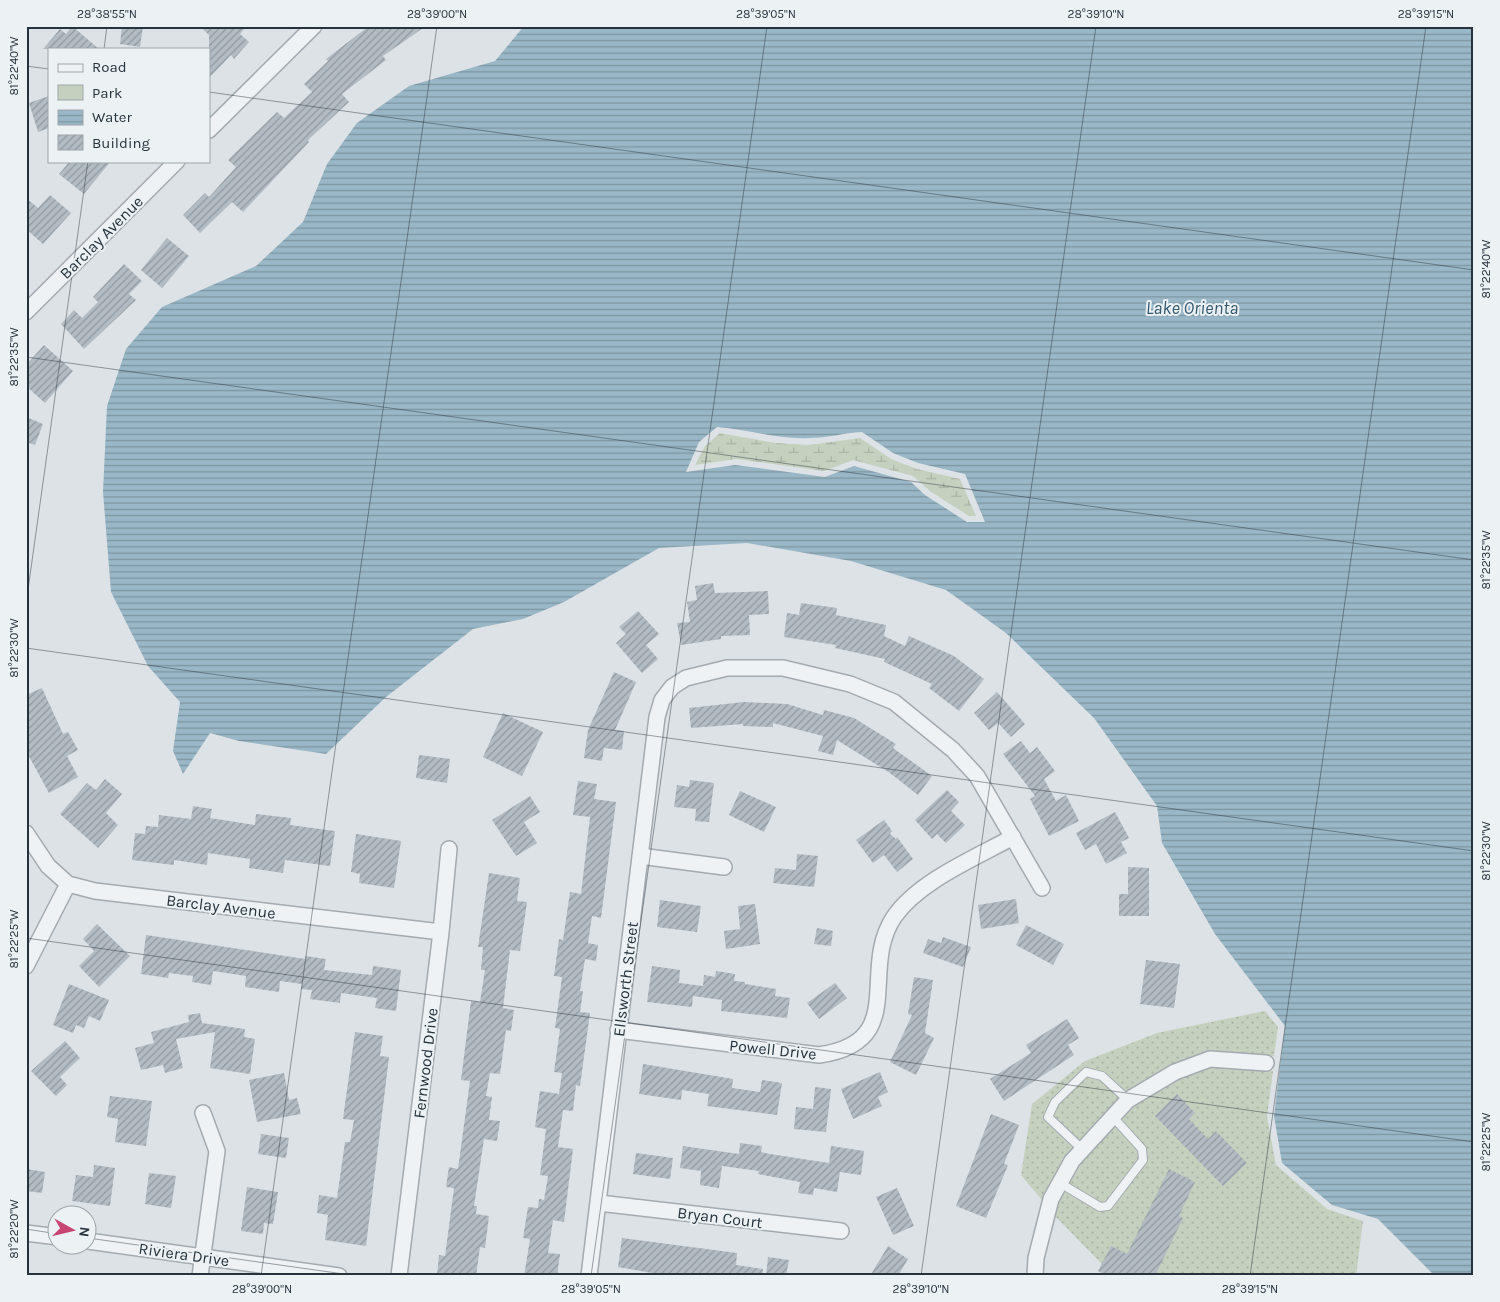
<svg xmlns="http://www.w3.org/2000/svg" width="1500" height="1302" viewBox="0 0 1500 1302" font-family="Karla,sans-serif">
<defs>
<pattern id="green-dots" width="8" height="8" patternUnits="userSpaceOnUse" patternTransform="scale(1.25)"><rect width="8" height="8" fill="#c6d0be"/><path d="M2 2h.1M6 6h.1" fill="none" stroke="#aab3a4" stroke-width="1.8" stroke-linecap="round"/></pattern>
<pattern id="wetland-marsh" width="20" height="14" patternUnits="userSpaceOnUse" patternTransform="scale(1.25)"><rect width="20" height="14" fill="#c6d0be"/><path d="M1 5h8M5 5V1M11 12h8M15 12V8" fill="none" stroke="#aab3a4"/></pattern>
<pattern id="water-rules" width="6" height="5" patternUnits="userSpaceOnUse" patternTransform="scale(1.25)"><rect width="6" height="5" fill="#99b7c6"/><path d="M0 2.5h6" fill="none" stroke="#7d95a2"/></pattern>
<pattern id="building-hatch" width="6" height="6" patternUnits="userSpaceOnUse" patternTransform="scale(1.25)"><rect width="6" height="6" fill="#b4bcc3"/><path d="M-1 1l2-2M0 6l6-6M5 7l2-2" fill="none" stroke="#9299a0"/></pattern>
</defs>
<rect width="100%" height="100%" fill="#dde2e6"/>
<!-- green -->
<path fill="url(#green-dots)" d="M 1265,1011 L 1278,1027 L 1274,1056 L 1211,1052 L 1170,1066 L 1124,1094 L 1066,1157 L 1042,1200 L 1021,1175 L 1032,1104 L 1085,1061 L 1157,1033 Z
M 1212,1067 L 1273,1071 L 1267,1117 L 1276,1165 L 1327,1209 L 1363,1221 L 1356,1276 L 1108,1276 L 1101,1263 L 1055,1216 L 1059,1202 L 1080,1165 L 1134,1105 L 1179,1079 Z"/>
<!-- wetland -->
<path fill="url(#wetland-marsh)" d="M 720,433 L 775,443 L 809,445 L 860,438 L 891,459 L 917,469 L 960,479 L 976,516 L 969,516 L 950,504 L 930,491 L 913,476 L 853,460 L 824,471 L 736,459 L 695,465 L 705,446 Z"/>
<!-- water -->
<path fill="url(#water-rules)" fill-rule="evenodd" d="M 524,26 L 1474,26 L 1474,1276 L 1435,1276 L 1378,1219 L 1332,1205 L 1282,1163 L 1274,1116 L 1285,1026 L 1215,934 L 1162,843 L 1157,806 L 1094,718 L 1006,633 L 946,590 L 851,561 L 747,543 L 659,548 L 564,602 L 523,619 L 473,629 L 386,697 L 326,754 L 239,741 L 210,733 L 183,774 L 173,751 L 180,702 L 148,666 L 111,592 L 103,492 L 107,406 L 126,349 L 162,307 L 256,266 L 303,222 L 327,164 L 357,123 L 409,86 L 495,61 ZM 717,427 C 748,429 778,440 809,438 C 827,438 844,433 862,432 L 893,453 L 918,463 L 965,474 L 985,522 L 967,522 L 925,495 L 911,482 L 854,466 L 825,477 L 735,465 L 686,472 L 699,442 Z"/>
<!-- building -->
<path fill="url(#building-hatch)" d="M 72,26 L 99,49 L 43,49 L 60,29 L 66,34 Z
M 122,26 L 143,26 L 140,47 L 120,44 Z
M 200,26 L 247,26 L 240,34 L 249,42 L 234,59 L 231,55 L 209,78 L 209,35 Z
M 369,26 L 426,26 L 383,56 L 386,60 L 342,94 L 349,102 L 308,140 L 309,142 L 243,212 L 232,202 L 200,233 L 183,215 L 205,193 L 209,197 L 236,167 L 228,160 L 277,112 L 284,118 L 312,92 L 304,84 L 328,61 L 326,59 Z
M 49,96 L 49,128 L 38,132 L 29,103 Z
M 70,161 L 111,161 L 84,194 L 59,174 Z
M 50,195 L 71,213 L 43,244 L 26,229 L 26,198 L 38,208 Z
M 167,238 L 189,256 L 162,288 L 141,270 Z
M 124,264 L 142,281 L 129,294 L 136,300 L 84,349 L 61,324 L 74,310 L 82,318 L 98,302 L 93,297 Z
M 44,345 L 73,371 L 45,403 L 26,386 L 26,365 Z
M 26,417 L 43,424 L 35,445 L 26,442 Z
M 713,583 L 715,593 L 768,591 L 769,614 L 749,615 L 750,635 L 721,636 L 721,639 L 681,645 L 677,623 L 690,622 L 687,602 L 697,600 L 695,586 Z
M 801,603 L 837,608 L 836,615 L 886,625 L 884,636 L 905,646 L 909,636 L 954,656 L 984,679 L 959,711 L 929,688 L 932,684 L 884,662 L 885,659 L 835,648 L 836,645 L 784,637 L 787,613 L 799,615 Z
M 638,611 L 659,634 L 646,645 L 658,659 L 642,673 L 616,643 L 626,634 L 619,627 Z
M 614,672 L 636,682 L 615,730 L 624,731 L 622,750 L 604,748 L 602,761 L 584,758 L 588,730 Z
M 42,688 L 63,734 L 68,732 L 78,750 L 67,756 L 78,777 L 49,793 L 26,751 L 26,695 Z
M 997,692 L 1025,724 L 1011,737 L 998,723 L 989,730 L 974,713 Z
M 744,702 L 787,704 L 823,715 L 824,710 L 854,718 L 896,744 L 893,748 L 932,776 L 918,795 L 890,773 L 837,740 L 833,755 L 818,751 L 823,736 L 773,723 L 773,727 L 743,726 L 743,724 L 691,728 L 689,708 Z
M 503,713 L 543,732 L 522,776 L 483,757 Z
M 1021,741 L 1030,753 L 1037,747 L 1055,771 L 1044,779 L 1056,801 L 1066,795 L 1079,821 L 1049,836 L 1030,799 L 1035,796 L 1003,754 Z
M 419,755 L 450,759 L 447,783 L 416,778 Z
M 105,779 L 122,794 L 106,813 L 118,825 L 98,848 L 60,814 L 87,783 L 96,790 Z
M 690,780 L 714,783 L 709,822 L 695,821 L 696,809 L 674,807 L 677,785 L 689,787 Z
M 578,781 L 597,784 L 594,799 L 616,802 L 601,918 L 592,916 L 588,943 L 598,945 L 596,961 L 585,959 L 580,991 L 583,991 L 580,1012 L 590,1013 L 580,1086 L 576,1085 L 573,1111 L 563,1110 L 558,1147 L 573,1149 L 564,1222 L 553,1220 L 548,1253 L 560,1254 L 557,1276 L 524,1276 L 530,1239 L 523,1238 L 528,1207 L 538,1208 L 539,1199 L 544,1200 L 548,1176 L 540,1175 L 546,1129 L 535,1127 L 540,1091 L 559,1094 L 562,1073 L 554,1072 L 560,1029 L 555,1028 L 562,977 L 554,976 L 559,939 L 563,940 L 570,892 L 581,894 L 590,817 L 573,815 Z
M 947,790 L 959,802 L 951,811 L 965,825 L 946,843 L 937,834 L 932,839 L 915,820 Z
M 740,791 L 776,807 L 764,832 L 729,815 Z
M 530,796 L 540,812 L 524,822 L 537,843 L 516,856 L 492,820 Z
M 193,806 L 212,809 L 210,818 L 255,825 L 256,814 L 291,818 L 290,825 L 335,831 L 330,866 L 285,860 L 283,873 L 249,868 L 250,859 L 208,853 L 207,865 L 174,860 L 174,865 L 132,860 L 135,833 L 145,834 L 146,826 L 158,827 L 159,815 L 191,819 Z
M 1115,812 L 1129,838 L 1121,842 L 1127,853 L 1106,864 L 1096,844 L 1085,850 L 1076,833 Z
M 884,820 L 892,831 L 890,834 L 896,839 L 897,837 L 913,859 L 897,872 L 884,855 L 873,863 L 856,840 Z
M 356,834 L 401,841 L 394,888 L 359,883 L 360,874 L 351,872 Z
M 797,854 L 818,856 L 814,887 L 773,883 L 775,868 L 796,870 Z
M 1128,867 L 1149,868 L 1149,916 L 1119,916 L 1119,894 L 1128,894 Z
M 489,873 L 520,878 L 517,901 L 527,902 L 520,951 L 510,950 L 503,1008 L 514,1010 L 511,1031 L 506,1030 L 500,1074 L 490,1073 L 486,1096 L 492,1097 L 489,1120 L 500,1121 L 497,1141 L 484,1139 L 474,1206 L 477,1206 L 476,1214 L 489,1216 L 485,1248 L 480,1247 L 476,1276 L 437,1276 L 439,1255 L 445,1256 L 454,1188 L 446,1187 L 449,1167 L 458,1169 L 470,1081 L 461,1080 L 471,1001 L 480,1002 L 485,970 L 481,970 L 483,947 L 478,947 Z
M 1016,899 L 1019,923 L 981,929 L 978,905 Z
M 660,900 L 701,906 L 697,932 L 657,927 Z
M 755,904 L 760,944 L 726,949 L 724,931 L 740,929 L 738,906 Z
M 97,924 L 130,956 L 99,987 L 79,966 L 94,951 L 83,939 Z
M 1026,925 L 1064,944 L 1053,965 L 1016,945 Z
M 817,928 L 833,931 L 831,946 L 814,944 Z
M 146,935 L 305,959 L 305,956 L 326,959 L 324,970 L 372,975 L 373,966 L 401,970 L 396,1011 L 375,1008 L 377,998 L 341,993 L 340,1003 L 310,999 L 312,990 L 301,989 L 302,984 L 280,981 L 279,992 L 245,987 L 246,976 L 213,971 L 211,985 L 192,982 L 193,976 L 169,973 L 168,978 L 141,974 Z
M 943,937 L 971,947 L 963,967 L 923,953 L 928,939 L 941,943 Z
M 1146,960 L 1180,964 L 1174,1008 L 1140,1004 Z
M 652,966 L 680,970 L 679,983 L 703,986 L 704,975 L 715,977 L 716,971 L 735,974 L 734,981 L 745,982 L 745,984 L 776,989 L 775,996 L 790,998 L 787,1018 L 721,1011 L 722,1000 L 693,996 L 692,1007 L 647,1002 Z
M 914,977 L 933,980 L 925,1033 L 934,1038 L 916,1075 L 890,1062 L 912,1015 L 908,1014 Z
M 835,983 L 847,998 L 819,1019 L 807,1003 Z
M 69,984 L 109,1000 L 100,1021 L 89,1016 L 84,1028 L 76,1025 L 73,1033 L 53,1025 Z
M 200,1013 L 202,1023 L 245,1029 L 244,1037 L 255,1039 L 250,1074 L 210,1068 L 215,1032 L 176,1039 L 183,1068 L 165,1073 L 163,1065 L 141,1070 L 135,1048 L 154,1043 L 151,1032 L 189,1022 L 188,1015 Z
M 1067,1019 L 1079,1038 L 1068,1045 L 1074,1055 L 1004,1101 L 990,1079 L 1031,1053 L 1026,1045 Z
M 355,1032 L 383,1036 L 380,1056 L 389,1057 L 366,1246 L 325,1240 L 328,1215 L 317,1213 L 319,1195 L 337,1198 L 345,1142 L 350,1142 L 354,1120 L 343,1119 Z
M 65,1041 L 80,1058 L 60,1077 L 67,1085 L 56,1096 L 31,1071 Z
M 643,1064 L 733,1079 L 732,1088 L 760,1092 L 762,1080 L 782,1083 L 777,1115 L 707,1106 L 709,1094 L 682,1090 L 681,1100 L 639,1094 Z
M 880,1072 L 888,1092 L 878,1097 L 882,1106 L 853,1119 L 841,1089 Z
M 284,1073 L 289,1100 L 297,1098 L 301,1114 L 257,1122 L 249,1080 Z
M 815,1087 L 831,1089 L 826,1132 L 794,1129 L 796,1107 L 813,1109 Z
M 1177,1094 L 1195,1113 L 1189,1119 L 1208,1139 L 1216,1131 L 1247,1163 L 1223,1186 L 1155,1116 Z
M 110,1096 L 152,1101 L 146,1146 L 115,1142 L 118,1119 L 107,1117 Z
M 991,1114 L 1019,1125 L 1004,1164 L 1008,1165 L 986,1218 L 956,1206 Z
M 261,1134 L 289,1138 L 286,1158 L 258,1154 Z
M 740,1143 L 762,1146 L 761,1152 L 770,1154 L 829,1163 L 831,1146 L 864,1151 L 861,1175 L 840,1172 L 837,1192 L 814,1188 L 813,1195 L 798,1193 L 800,1182 L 758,1174 L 759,1171 L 722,1166 L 719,1188 L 700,1185 L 701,1171 L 680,1168 L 683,1146 L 739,1154 Z
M 636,1153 L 673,1158 L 670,1179 L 633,1174 Z
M 94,1165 L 115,1168 L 110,1206 L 72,1201 L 76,1175 L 93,1177 Z
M 26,1169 L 45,1172 L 42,1193 L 26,1191 Z
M 1169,1169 L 1195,1182 L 1179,1216 L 1183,1218 L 1155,1276 L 1107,1276 L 1098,1271 L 1111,1246 L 1127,1254 Z
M 149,1173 L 176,1176 L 171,1208 L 145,1204 Z
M 247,1187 L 278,1192 L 273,1224 L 264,1223 L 263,1234 L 241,1231 Z
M 897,1188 L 914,1226 L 893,1235 L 876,1197 Z
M 622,1238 L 737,1253 L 736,1265 L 763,1269 L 762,1276 L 669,1276 L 618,1267 Z
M 888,1246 L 908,1259 L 898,1276 L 870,1276 Z
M 768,1257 L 789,1260 L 786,1276 L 766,1276 Z"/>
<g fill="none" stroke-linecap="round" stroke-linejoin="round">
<!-- lane casing -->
<g stroke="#a3aab0" stroke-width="10">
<path id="lane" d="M 1083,1150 L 1048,1117 L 1055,1102 L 1086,1072 L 1102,1076 L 1128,1100
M 1060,1183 L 1100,1207 L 1108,1206 L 1143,1160 L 1142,1149 L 1113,1117"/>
</g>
<!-- street casing -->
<g stroke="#a3aab0" stroke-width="18">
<path id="street" d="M 209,130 L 314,26
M 26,312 L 177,161
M 26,833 L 48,866 L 68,884 L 95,891 L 441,932
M 640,856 L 724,867
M 26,966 L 68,884
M 618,1030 L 819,1055 C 910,1042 858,971 894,917 C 919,881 975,858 1013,837
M 599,1203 L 841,1231
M 26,1233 L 58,1237
M 88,1241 L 339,1276
M 200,1276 L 217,1151 L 203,1113
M 399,1276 L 441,932 L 449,849
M 589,1276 L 657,717 L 662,700 L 672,687 L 686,678 L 727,668 L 783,668 L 850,684 L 894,702 L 953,750 L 977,776 L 1042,888
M 1035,1276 L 1036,1258 L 1051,1199 L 1072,1161 L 1128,1100 L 1175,1072 L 1210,1059 L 1266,1063"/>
</g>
<!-- lane -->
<use href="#lane" stroke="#eff2f5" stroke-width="8"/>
<!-- street -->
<use href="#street" stroke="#eff2f5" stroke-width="15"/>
</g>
<!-- ticks -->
<path fill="none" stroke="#27333c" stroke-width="1" stroke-opacity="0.45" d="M 104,49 L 107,26M 26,66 L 49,69M 209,92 L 1474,270M 26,357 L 1474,560M 26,604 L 88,161M 26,648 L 1474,851M 26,938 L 1474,1142M 26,1229 L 58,1234M 88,1238 L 358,1276M 261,1276 L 437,26M 591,1276 L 767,26M 921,1276 L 1096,26M 1250,1276 L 1426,26"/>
<g text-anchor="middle" stroke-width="4" stroke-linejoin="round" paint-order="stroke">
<!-- street labels -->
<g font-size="16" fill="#27333c" stroke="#ecf1f4">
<text transform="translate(101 237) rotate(-45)" y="6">Barclay Avenue</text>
<text transform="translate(221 906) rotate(7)" y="6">Barclay Avenue</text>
<text transform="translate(625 979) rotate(-83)" y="6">Ellsworth Street</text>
<text transform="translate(773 1049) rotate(6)" y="6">Powell Drive</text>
<text transform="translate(425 1063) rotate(-83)" y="6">Fernwood Drive</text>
<text transform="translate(720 1217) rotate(7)" y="6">Bryan Court</text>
<text transform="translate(184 1254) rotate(8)" y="6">Riviera Drive</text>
</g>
<!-- water labels -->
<g font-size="18" font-style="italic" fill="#33586e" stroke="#ecf1f4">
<text x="1192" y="314">Lake Orienta</text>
</g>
</g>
<!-- border -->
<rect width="1500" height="1302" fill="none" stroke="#ecf1f4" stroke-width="55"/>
<!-- legend -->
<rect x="48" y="48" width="162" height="115" fill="#ecf1f4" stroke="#9da5aa"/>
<rect x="58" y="64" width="25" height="8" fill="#eff2f5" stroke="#9da5aa"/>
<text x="92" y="72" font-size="15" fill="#27333c">Road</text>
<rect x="58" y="85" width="25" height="15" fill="#c6d0be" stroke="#9da5aa"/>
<text x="92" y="98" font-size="15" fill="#27333c">Park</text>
<rect x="58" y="110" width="25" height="15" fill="url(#water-rules)" stroke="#9da5aa"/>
<text x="92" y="122" font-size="15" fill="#27333c">Water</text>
<rect x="58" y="135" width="25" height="15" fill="url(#building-hatch)" stroke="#9da5aa"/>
<text x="92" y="148" font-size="15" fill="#27333c">Building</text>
<!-- north arrow -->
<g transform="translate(72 1230) rotate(98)"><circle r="24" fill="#ecf1f4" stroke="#9da5aa"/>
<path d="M0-4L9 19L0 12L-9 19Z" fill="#c84571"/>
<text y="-8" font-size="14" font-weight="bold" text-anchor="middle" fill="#27333c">N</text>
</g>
<rect x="28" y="28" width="1444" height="1246" fill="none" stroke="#27333c" stroke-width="2"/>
<g font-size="12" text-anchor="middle" fill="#27333c">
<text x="107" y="18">28°38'55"N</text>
<text x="437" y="18">28°39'00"N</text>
<text x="766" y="18">28°39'05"N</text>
<text x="1096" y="18">28°39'10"N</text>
<text x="1426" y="18">28°39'15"N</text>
<text transform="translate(14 66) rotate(-90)" y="4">81°22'40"W</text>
<text transform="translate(1486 269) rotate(-90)" y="4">81°22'40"W</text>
<text transform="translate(14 357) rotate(-90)" y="4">81°22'35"W</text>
<text transform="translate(1486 560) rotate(-90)" y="4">81°22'35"W</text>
<text transform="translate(14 648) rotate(-90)" y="4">81°22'30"W</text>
<text transform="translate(1486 851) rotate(-90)" y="4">81°22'30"W</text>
<text transform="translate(14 939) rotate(-90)" y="4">81°22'25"W</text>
<text transform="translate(1486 1142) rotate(-90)" y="4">81°22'25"W</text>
<text transform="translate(14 1229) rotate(-90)" y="4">81°22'20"W</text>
<text x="262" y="1293">28°39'00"N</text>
<text x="591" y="1293">28°39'05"N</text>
<text x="921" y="1293">28°39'10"N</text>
<text x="1250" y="1293">28°39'15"N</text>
</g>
</svg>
